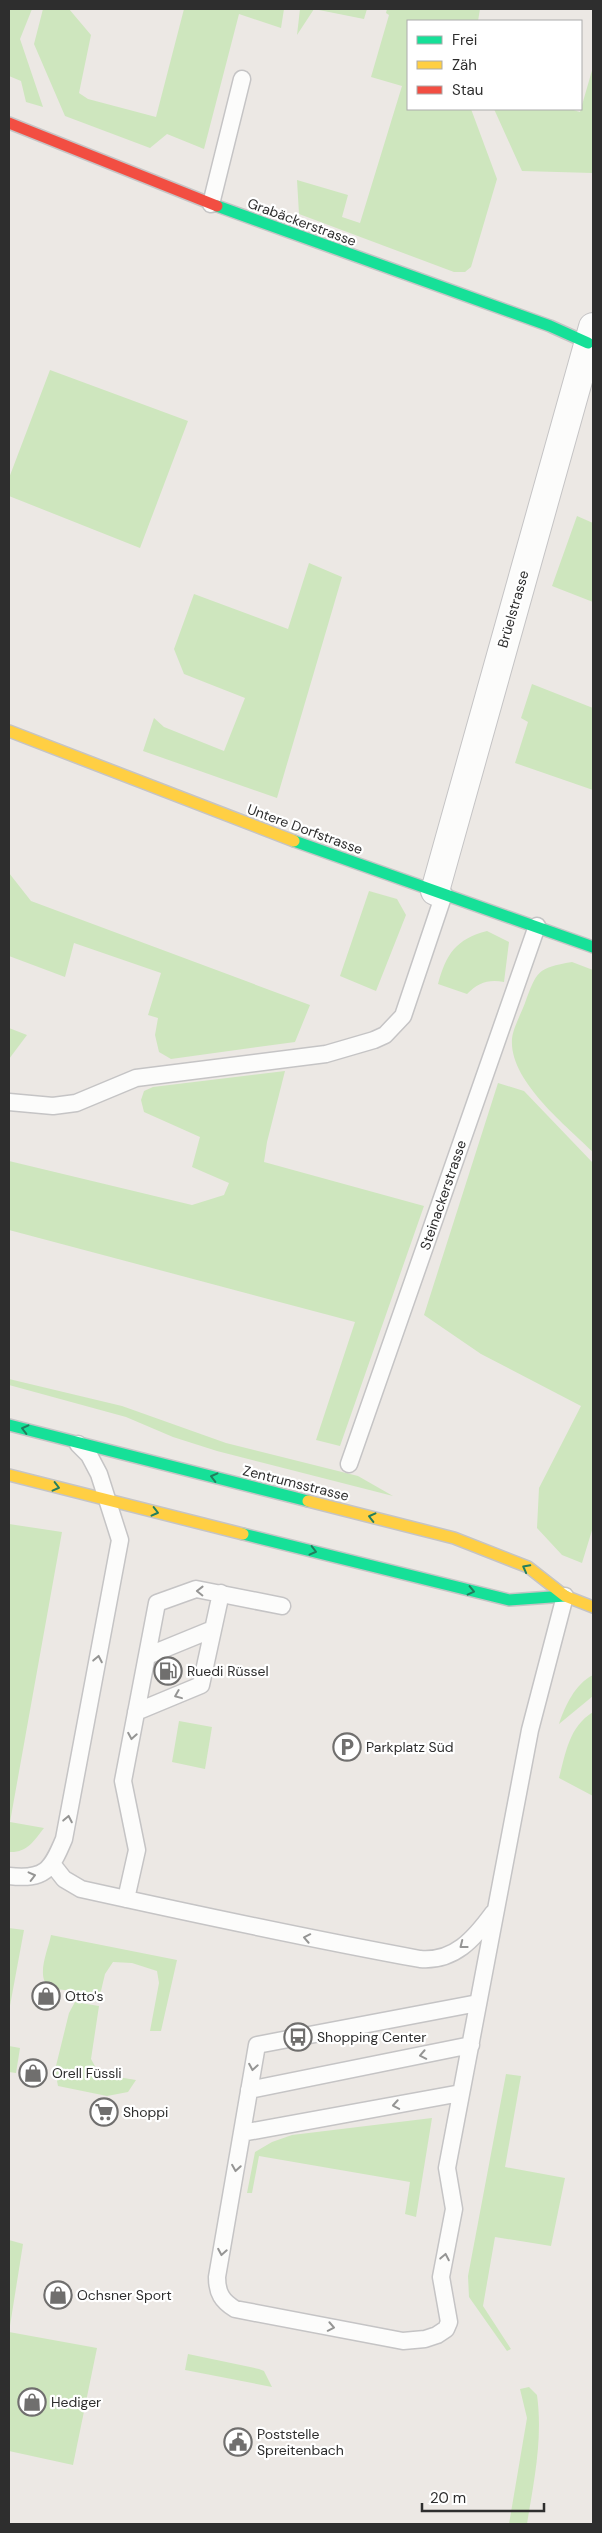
<svg xmlns="http://www.w3.org/2000/svg" width="602" height="2533" viewBox="0 0 602 2533" font-family="'DM Sans',sans-serif">
<rect width="100%" height="100%" fill="#ece8e4"/>
<!-- green -->
<path fill="#cee6be" d="M 9,9 L 32,9 L 20,39 L 43,107 L 26,102 L 21,81 L 9,76 Z
M 43,9 L 69,9 L 91,35 L 79,93 L 88,99 L 156,117 L 184,9 L 284,9 L 281,28 L 239,14 L 204,149 L 167,134 L 150,148 L 65,116 L 34,44 Z
M 300,9 L 367,9 L 364,19 L 314,9 L 297,35 Z
M 387,9 L 480,9 L 478,21 L 408,21 L 408,109 L 471,109 L 497,179 L 471,267 L 465,272 L 454,272 L 299,214 L 297,180 L 348,195 L 342,217 L 360,223 L 402,86 L 371,77 L 389,15 L 386,13 Z
M 593,67 L 593,173 L 522,171 L 494,109 L 570,109 L 580,112 Z
M 50,370 L 188,421 L 140,548 L 9,496 L 9,478 Z
M 577,516 L 593,523 L 593,602 L 552,586 Z
M 309,563 L 342,577 L 277,798 L 143,751 L 154,718 L 164,727 L 224,751 L 245,698 L 184,674 L 174,649 L 194,594 L 288,629 Z
M 532,684 L 593,708 L 593,790 L 515,763 L 528,722 L 521,718 Z
M 9,873 L 31,901 L 310,1005 L 295,1042 L 171,1059 L 159,1052 L 155,1035 L 158,1018 L 148,1015 L 161,973 L 74,943 L 65,977 L 9,956 Z
M 369,891 L 397,899 L 406,915 L 376,991 L 340,976 Z
M 487,931 L 509,942 L 504,982 C 488,979 478,983 467,994 L 438,984 C 446,954 456,939 487,931 Z
M 572,962 L 593,970 L 593,1152 C 567,1126 509,1081 512,1039 C 513,1028 521,1014 525,1003 C 537,971 537,968 572,962 Z
M 9,1028 L 27,1035 L 9,1059 Z
M 285,1071 L 267,1142 L 264,1162 L 424,1206 L 340,1446 L 316,1440 L 355,1322 L 9,1230 L 9,1161 L 192,1205 L 224,1195 L 229,1183 L 192,1167 L 200,1137 L 144,1112 L 141,1100 L 144,1091 L 153,1087 Z
M 498,1083 L 524,1091 L 593,1163 L 593,1527 L 582,1563 L 562,1555 L 537,1528 L 539,1488 L 581,1406 L 481,1354 L 424,1315 Z
M 9,1379 L 122,1406 L 226,1443 L 358,1476 L 393,1496 L 217,1451 L 173,1437 L 126,1417 L 9,1385 Z
M 9,1524 L 62,1532 L 10,1822 L 44,1828 C 34,1841 27,1853 9,1852 Z
M 593,1675 L 593,1696 L 559,1724 C 565,1706 575,1684 593,1675 Z
M 593,1712 L 593,1796 L 559,1778 C 566,1752 569,1727 593,1712 Z
M 179,1721 L 212,1727 L 205,1769 L 172,1762 Z
M 9,1928 L 24,1930 L 9,2011 Z
M 51,1935 L 177,1960 L 161,2031 L 150,2031 L 159,1983 L 157,1971 L 132,1963 L 113,1962 L 105,1974 L 100,1995 L 50,1988 C 35,1977 48,1951 51,1935 Z
M 75,2002 L 99,2006 L 91,2059 L 96,2068 L 106,2075 L 136,2080 L 128,2092 L 107,2096 L 58,2086 L 55,2070 L 69,2013 Z
M 9,2046 L 20,2048 L 16,2073 L 9,2072 Z
M 506,2074 L 521,2076 L 505,2167 L 565,2178 L 551,2246 L 495,2237 L 483,2306 L 511,2349 L 507,2351 L 469,2297 L 468,2276 Z
M 432,2118 L 416,2217 L 405,2214 L 410,2182 L 259,2156 L 252,2193 L 247,2193 L 255,2152 L 272,2142 L 292,2135 Z
M 9,2240 L 23,2244 L 9,2332 L 97,2348 L 73,2465 L 9,2451 Z
M 188,2354 L 259,2369 L 264,2371 L 272,2387 L 185,2370 Z
M 529,2387 L 537,2395 C 543,2439 534,2481 527,2524 L 509,2524 L 527,2418 L 520,2389 Z"/>
<g fill="none" stroke-linecap="round" stroke-linejoin="round">
<!-- lane casing -->
<g stroke="#c5c4c5" stroke-width="19">
<path id="lane" d="M 211,204 L 242,79
M 9,1102 L 53,1106 L 76,1103 L 136,1078 L 326,1054 L 374,1040 L 385,1035 L 403,1016 L 444,894
M 349,1464 L 537,926
M 147,1656 L 213,1629
M 136,1712 L 201,1685 L 221,1593
M 53,1865 L 64,1879 L 81,1889 C 194,1914 306,1938 420,1959 C 454,1962 474,1939 493,1913
M 9,1876 C 45,1880 51,1870 64,1839 L 120,1540 L 99,1474 L 89,1455 L 78,1444
M 126,1899 L 137,1850 L 123,1781 L 157,1603 L 196,1589 L 282,1606
M 478,2003 L 257,2045 L 217,2277 C 217,2293 222,2301 235,2309 L 403,2341 L 425,2339 L 437,2335 L 446,2329 L 449,2322 L 441,2277 L 454,2209 L 447,2168 L 530,1730 L 565,1596
M 249,2090 L 471,2045
M 242,2133 L 461,2093"/>
</g>
<!-- street casing -->
<g stroke="#c5c4c5" stroke-width="30">
<path id="street" d="M 435,891 L 593,327"/>
</g>
<!-- fast casing -->
<g stroke="#c5c4c5" stroke-width="14">
<path id="fast" d="M 217,206 L 550,326 L 588,343
M 294,841 L 593,947
M 9,1425 L 308,1501
M 243,1534 L 509,1600 L 565,1596"/>
</g>
<!-- slow casing -->
<g stroke="#c5c4c5" stroke-width="14">
<path id="slow" d="M 9,731 L 294,841
M 9,1475 L 243,1534
M 308,1501 L 454,1538 L 528,1567 L 565,1596 L 593,1607"/>
</g>
<!-- jam casing -->
<g stroke="#c5c4c5" stroke-width="14">
<path id="jam" d="M 9,123 L 217,206"/>
</g>
<!-- lane -->
<use href="#lane" stroke="#fcfcfb" stroke-width="16"/>
<!-- street -->
<use href="#street" stroke="#fcfcfb" stroke-width="28"/>
<!-- fast -->
<use href="#fast" stroke="#16e098" stroke-width="11"/>
<!-- slow -->
<use href="#slow" stroke="#ffcf43" stroke-width="11"/>
<!-- jam -->
<use href="#jam" stroke="#f24e42" stroke-width="11"/>
</g>
<!-- one-way arrows -->
<defs><path id="oneway-chevron" d="M-2-3.5L2.5 0L-2 3.5" fill="none" stroke-width="1.6" stroke-linecap="round" stroke-linejoin="round" transform="scale(1.25)"/></defs>
<g stroke="#237e5e">
<use href="#oneway-chevron" transform="translate(25 1429) rotate(-166)"/>
<use href="#oneway-chevron" transform="translate(214 1477) rotate(-166)"/>
<use href="#oneway-chevron" transform="translate(56 1487) rotate(14)"/>
<use href="#oneway-chevron" transform="translate(155 1512) rotate(14)"/>
<use href="#oneway-chevron" transform="translate(372 1517) rotate(-166)"/>
<use href="#oneway-chevron" transform="translate(313 1551) rotate(14)"/>
<use href="#oneway-chevron" transform="translate(526 1568) rotate(-152)"/>
<use href="#oneway-chevron" transform="translate(471 1591) rotate(13)"/>
</g>
<g stroke="#959594">
<use href="#oneway-chevron" transform="translate(200 1591) rotate(-179)"/>
<use href="#oneway-chevron" transform="translate(98 1659) rotate(-79)"/>
<use href="#oneway-chevron" transform="translate(178 1695) rotate(158)"/>
<use href="#oneway-chevron" transform="translate(132 1736) rotate(100)"/>
<use href="#oneway-chevron" transform="translate(68 1819) rotate(-79)"/>
<use href="#oneway-chevron" transform="translate(32 1876) rotate(-14)"/>
<use href="#oneway-chevron" transform="translate(307 1938) rotate(-169)"/>
<use href="#oneway-chevron" transform="translate(463 1945) rotate(142)"/>
<use href="#oneway-chevron" transform="translate(423 2055) rotate(169)"/>
<use href="#oneway-chevron" transform="translate(253 2067) rotate(100)"/>
<use href="#oneway-chevron" transform="translate(396 2105) rotate(170)"/>
<use href="#oneway-chevron" transform="translate(236 2168) rotate(99)"/>
<use href="#oneway-chevron" transform="translate(222 2252) rotate(100)"/>
<use href="#oneway-chevron" transform="translate(445 2257) rotate(-79)"/>
<use href="#oneway-chevron" transform="translate(331 2327) rotate(11)"/>
</g>
<!-- icons -->
<defs>
<g id="fuel-ring" transform="scale(1.4375)"><circle r="9.5" fill="#fff" stroke="#706f6e" stroke-width="1.5"/><path d="M-5.5-6h7V0h2V4h1.3V-2.5L3-4.5l.8-.8L6-3V5H2.5V1h-1V6h-7ZM-4.2-4.7v3.2H.2V-4.7Z" fill="#706f6e"/></g>
<g id="parking-ring" transform="scale(1.4375)"><circle r="9.5" fill="#fff" stroke="#706f6e" stroke-width="1.5"/><path d="M-3.5-5.5H1a3.5 3.5 0 0 1 0 7H-1V5.5H-3.5ZM-1-3.4V-.6H.8a1.4 1.4 0 0 0 0-2.8Z" fill="#706f6e"/></g>
<g id="shop-ring" transform="scale(1.4375)"><circle r="9.5" fill="#fff" stroke="#706f6e" stroke-width="1.5"/><path d="M-5-2.5h2.3a2.7 3.5 0 0 1 5.4 0H5L5.5 6h-11ZM-1.5-2.5h3a1.5 2.3 0 0 0-3 0Z" fill="#706f6e"/></g>
<g id="bus-ring" transform="scale(1.4375)"><circle r="9.5" fill="#fff" stroke="#706f6e" stroke-width="1.5"/><path d="M-5-6H5V4H4V6H2V4H-2V6H-4V4H-5ZM-3.5-4V0h7V-4ZM-3.5 1.2v1.5H-2V1.2ZM2 1.2v1.5H3.5V1.2Z" fill="#706f6e"/></g>
<g id="supermarket-ring" transform="scale(1.4375)"><circle r="9.5" fill="#fff" stroke="#706f6e" stroke-width="1.5"/><path d="M-6-5.5h2.5l.6 2H6L4.5 2H-2.5L-4.4-4H-6ZM-1.5 3.2a1.3 1.3 0 1 0 .1 0ZM3 3.2a1.3 1.3 0 1 0 .1 0Z" fill="#706f6e"/></g>
<g id="civic-ring" transform="scale(1.4375)"><circle r="9.5" fill="#fff" stroke="#706f6e" stroke-width="1.5"/><path d="M-.6-6.5H3V-4.5H.6V-3L4-1V1h2V6H-6V1h2V-1L-.6-3ZM-1.2 2.5V6h2.4V2.5Z" fill="#706f6e"/></g>
</defs>
<g fill-rule="evenodd">
<use href="#fuel-ring" x="168" y="1671"/>
<use href="#parking-ring" x="347" y="1747"/>
<use href="#shop-ring" x="46" y="1996"/>
<use href="#bus-ring" x="298" y="2037"/>
<use href="#shop-ring" x="33" y="2073"/>
<use href="#supermarket-ring" x="104" y="2112"/>
<use href="#shop-ring" x="58" y="2295"/>
<use href="#shop-ring" x="32" y="2402"/>
<use href="#civic-ring" x="238" y="2442"/>
</g>
<g text-anchor="middle" stroke-width="4.5" stroke-linejoin="round" paint-order="stroke">
<!-- street labels -->
<g font-size="14" fill="#2e2e2e" stroke="#fff">
<text transform="translate(302 222) rotate(20)" y="5">Grabäckerstrasse</text>
<text transform="translate(513 609) rotate(-74)" y="5">Brüelstrasse</text>
<text transform="translate(305 829) rotate(20)" y="5">Untere Dorfstrasse</text>
<text transform="translate(443 1195) rotate(-71)" y="5">Steinackerstrasse</text>
<text transform="translate(296 1483) rotate(14)" y="5">Zentrumsstrasse</text>
</g>
<!-- poi labels -->
<g font-size="14" fill="#2e2e2e" stroke="#fff" text-anchor="start">
<text x="187" y="1676">Ruedi Rüssel</text>
<text x="366" y="1752">Parkplatz Süd</text>
<text x="65" y="2001">Otto's</text>
<text x="317" y="2042">Shopping Center</text>
<text x="52" y="2078">Orell Füssli</text>
<text x="123" y="2117">Shoppi</text>
<text x="77" y="2300">Ochsner Sport</text>
<text x="51" y="2407">Hediger</text>
<text x="257" y="2439">Poststelle<tspan x="257" dy="16">Spreitenbach</tspan></text>
</g>
</g>
<!-- border -->
<rect width="602" height="2533" fill="none" stroke="#2e2e2e" stroke-width="20"/>
<!-- legend -->
<rect x="407" y="20" width="175" height="90" fill="#ffffff" stroke="#ababab"/>
<rect x="417" y="36" width="25" height="8" fill="#16e098" stroke="#ababab"/>
<text x="452" y="45" font-size="15" fill="#2e2e2e">Frei</text>
<rect x="417" y="61" width="25" height="8" fill="#ffcf43" stroke="#ababab"/>
<text x="452" y="70" font-size="15" fill="#2e2e2e">Zäh</text>
<rect x="417" y="86" width="25" height="8" fill="#f24e42" stroke="#ababab"/>
<text x="452" y="95" font-size="15" fill="#2e2e2e">Stau</text>
<!-- scale -->
<path d="M422 2503v8h122v-8" fill="none" stroke="#2e2e2e" stroke-width="2.5"/>
<text x="430" y="2503" font-size="15" fill="#2e2e2e" stroke="#ffffff" stroke-width="4" paint-order="stroke">20 m</text>
</svg>
